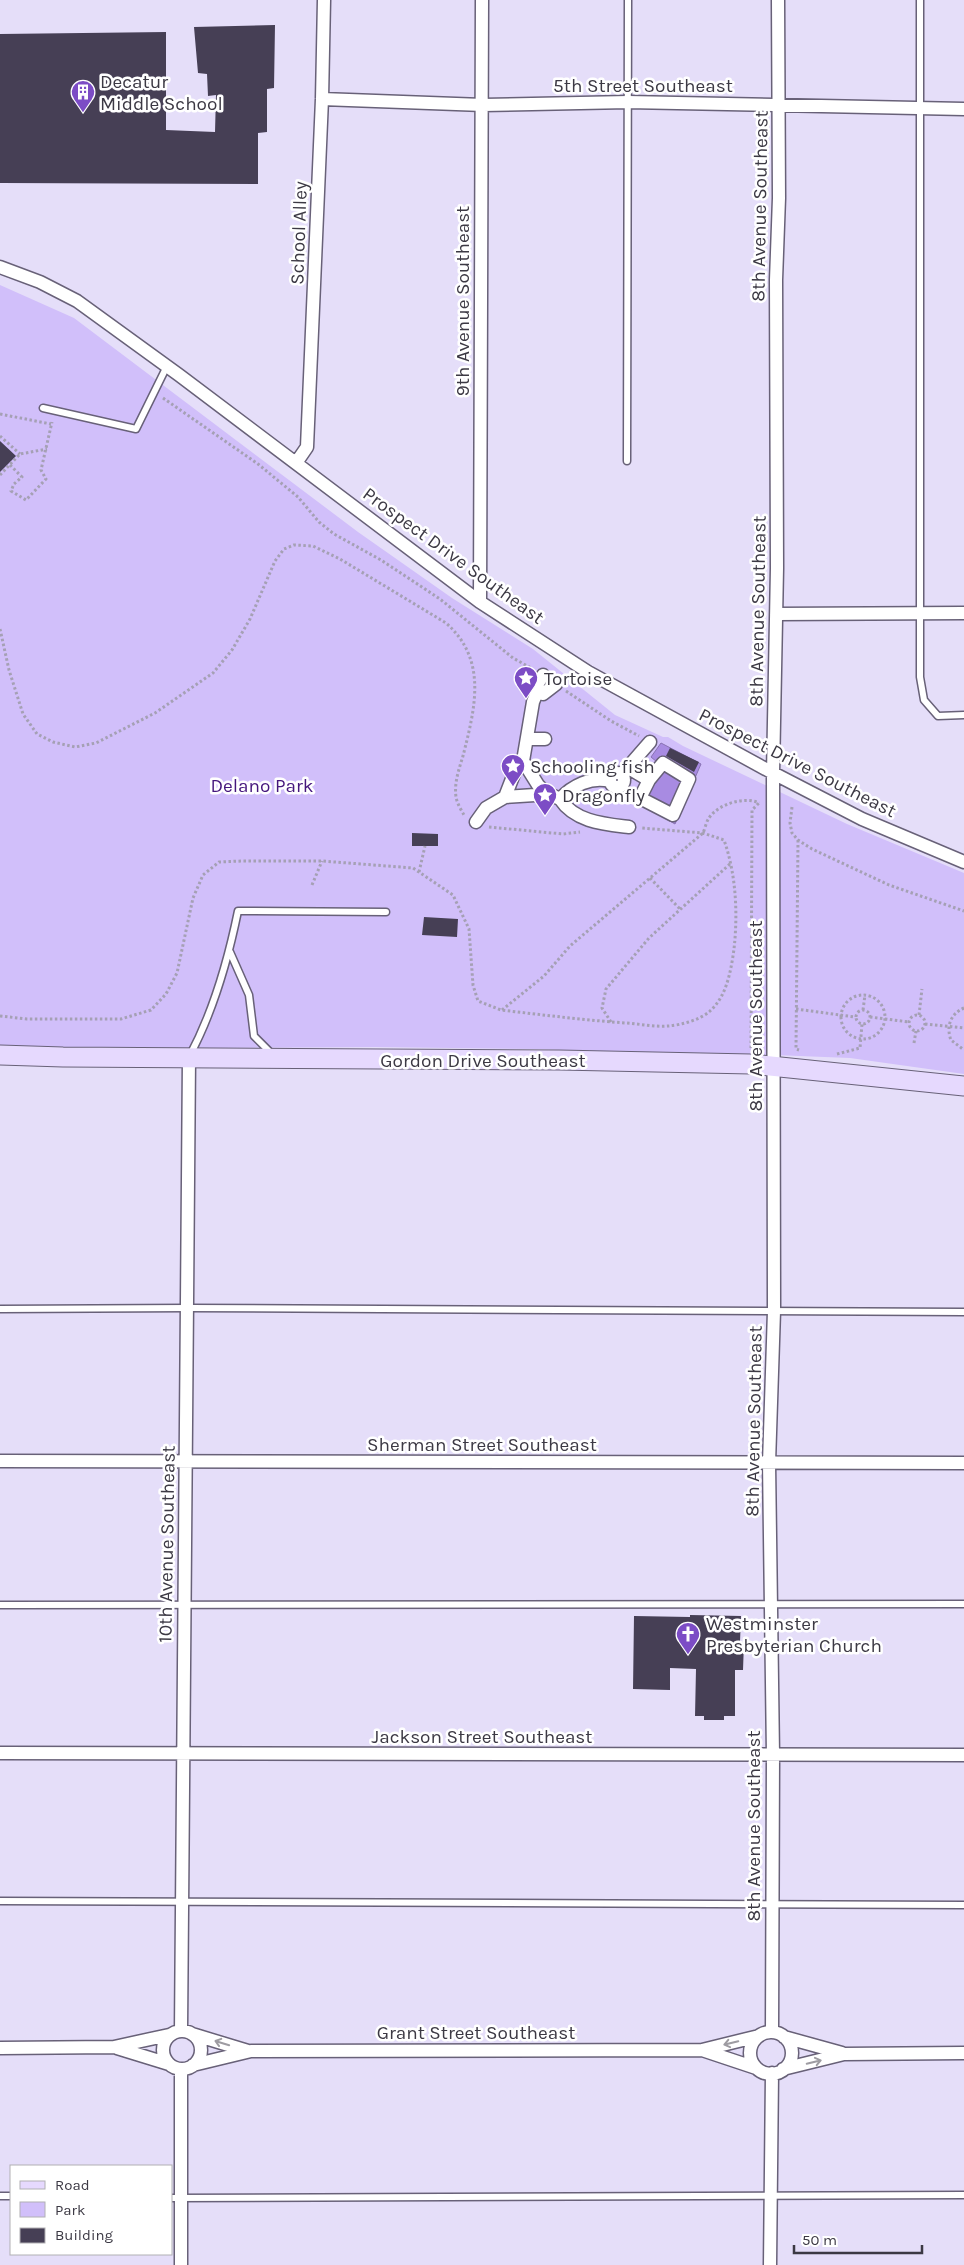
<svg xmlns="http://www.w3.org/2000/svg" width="964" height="2265" viewBox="0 0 964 2265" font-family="Karla,sans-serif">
<rect width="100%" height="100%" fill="#e5def9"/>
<!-- green -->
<path fill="#d1bffa" d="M 0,285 L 74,318 L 358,532 L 452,598 L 533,649 L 615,715 L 663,737 L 668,737 L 683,746 L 847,824 L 964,873 L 964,1074 L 850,1058 L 774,1055 L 661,1054 L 538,1049 L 375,1047 L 81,1049 L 0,1046 Z"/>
<!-- water -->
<path fill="#a88be2" stroke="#8872b3" d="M 661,743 L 701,764 L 675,824 L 638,803 L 635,795 L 657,762 L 651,757 Z"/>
<!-- building -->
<path fill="#463f55" d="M 275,25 L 274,88 L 267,89 L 267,132 L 258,133 L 258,184 L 0,183 L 0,34 L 166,32 L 166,130 L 215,132 L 216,95 L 208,96 L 207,74 L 198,73 L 194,27 Z
M 0,441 L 16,456 L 0,472 Z
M 670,748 L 699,762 L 694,772 L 666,756 Z
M 412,833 L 438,834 L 438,846 L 412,846 Z
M 424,917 L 458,919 L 457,937 L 422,935 Z
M 690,1615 L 741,1616 L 740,1642 L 744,1642 L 743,1670 L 735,1670 L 735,1716 L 724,1716 L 724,1720 L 704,1720 L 704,1716 L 695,1716 L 696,1669 L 670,1668 L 670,1690 L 633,1689 L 634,1616 L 690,1617 Z"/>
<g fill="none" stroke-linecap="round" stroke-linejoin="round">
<!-- lane casing -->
<g stroke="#686178" stroke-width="9">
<path id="lane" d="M 920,0 L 920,677 L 924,700 L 938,716 L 964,715
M 43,408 L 136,429 L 167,366
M 627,461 L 628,0
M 230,952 L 249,995 L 254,1036 L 272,1054
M 190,1055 C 214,1010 228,960 238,911 L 386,912
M 0,1309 L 188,1308 L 964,1312
M 0,1605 L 964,1604
M 0,1901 L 964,1905
M 0,2196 L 11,2196
M 171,2198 L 964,2195"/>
</g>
<!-- street casing -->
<g stroke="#686178" stroke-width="15">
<path id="street" d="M 322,99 L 483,105 L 628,102 L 964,109
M 0,267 L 40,282 L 77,301 L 179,375 L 480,602 L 588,672 L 773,773 L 862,819 L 964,862
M 296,463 L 307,447 L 322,99 L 324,0
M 480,602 L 482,0
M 776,614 L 964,613
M 556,684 L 543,694 L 537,692 L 533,702 L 523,761 L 538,785 L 545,792 L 560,799 C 572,786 591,776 610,781
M 537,692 L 536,687 L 543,675
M 527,739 L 545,739
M 627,767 L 649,780 L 663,763 L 689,779 L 673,815 L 640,798 L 649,780
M610 780a7 7 0 1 1 14 0a7 7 0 1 1-14 0Z
M 622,774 L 650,742
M 505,797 L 535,795 L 545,792
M 560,799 C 575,822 604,824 629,827
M 476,822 L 486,808 L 505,797 L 517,766 L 523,761
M 0,1461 L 964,1463
M 0,1753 L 964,1755
M 181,2031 L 189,1058
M163 2050a19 19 0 1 1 38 0a19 19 0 1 1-38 0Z
M 772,2032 L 773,1755 L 769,1463 L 774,1311 L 773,773 L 777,568 L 776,280 L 779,198 L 778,0
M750 2053a21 21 0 1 1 42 0a21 21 0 1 1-42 0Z
M 192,2034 L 248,2051
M 784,2037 L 842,2053
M 0,2048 L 114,2047 L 169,2035
M 117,2048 L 169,2064
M 702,2050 L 756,2068
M 193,2065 L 251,2051 L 702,2050 L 759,2036
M 783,2069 L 844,2054 L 964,2053
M 181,2265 L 181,2069
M 770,2265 L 772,2073"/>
</g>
<!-- secondary casing -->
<g stroke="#686178" stroke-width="21">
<path id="secondary" d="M 0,1055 L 63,1057 L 559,1060 L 751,1064 L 964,1086"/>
</g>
<!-- path -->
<path stroke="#a5a0b4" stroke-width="3" stroke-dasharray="2.5 2.5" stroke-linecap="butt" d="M 163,398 L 258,464 L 298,497 L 319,522 L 334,534 L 381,560 L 440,599 L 513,658 L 531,668
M 0,414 L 51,424
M 0,436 L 20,454
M 10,465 L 22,477 L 14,484 L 11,491 L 26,500 L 46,479 L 41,470 L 52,422
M 0,475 L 20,454 L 47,449
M 0,629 L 9,670 L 23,714 L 37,734 L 53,742 L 75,747 L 96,743 L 155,713 L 213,673 L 232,650 L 250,619 L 275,561 L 284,549 L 294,545 L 313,546 L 340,559 L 446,623 C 488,660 475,708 463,756 C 459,769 454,783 456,797 C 457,803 461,810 464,815
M 566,691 L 611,721 L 639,736
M 792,807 L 790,823 L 792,833 L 798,840 L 812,849 L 889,885 L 964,911
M 489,827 L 563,834 L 580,832
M 798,840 L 796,1049 L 799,1050
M 419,872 L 425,846
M 650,878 L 680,909
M 312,885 L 322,861
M841 1017a22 22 0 1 1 44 0a22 22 0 1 1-44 0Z
M 964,1008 C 950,1014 946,1027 951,1040 L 964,1050
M 796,1009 L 855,1017
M856 1017a7 7 0 1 1 14 0a7 7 0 1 1-14 0Z
M 502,1010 L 544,976 L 570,946 L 703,833 C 705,829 706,822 709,818 C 718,804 745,796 759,803
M 863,1010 L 865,995
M909 1023a8 8 0 1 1 16 0a8 8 0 1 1-16 0Z
M 919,1015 L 922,989
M 0,1016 L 27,1019 L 121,1019 L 151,1010 L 166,994 L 177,973 L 193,898 L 203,875 L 219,862 L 242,861 L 322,861 L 413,868 L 453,895 L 469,929 L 473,985 L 478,1001 L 501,1010 C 543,1015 584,1020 626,1023 C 640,1024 654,1027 668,1026 C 681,1025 700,1020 710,1011 C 727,996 731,970 734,949 C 738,913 736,874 724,840 L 703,833 L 641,828
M 870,1017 L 909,1022
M 611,1022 L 602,1008 L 606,989 L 649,938 L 731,863
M 925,1024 L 964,1028
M 914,1043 L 916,1031
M 751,1048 L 752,810 L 759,803
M 837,1054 L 860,1048 L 862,1024"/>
<!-- lane -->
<use href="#lane" stroke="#fff" stroke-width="6"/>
<!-- street -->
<use href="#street" stroke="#fff" stroke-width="12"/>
<!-- secondary -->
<use href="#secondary" stroke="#e6d9fe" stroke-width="19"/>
</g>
<!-- one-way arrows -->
<defs><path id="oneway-shaft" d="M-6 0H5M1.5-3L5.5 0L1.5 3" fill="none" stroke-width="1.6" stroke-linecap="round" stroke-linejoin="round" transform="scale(1.25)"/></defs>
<g stroke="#9e9ca2">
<use href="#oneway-shaft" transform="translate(222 2043) rotate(-163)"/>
<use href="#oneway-shaft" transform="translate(731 2043) rotate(166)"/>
<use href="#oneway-shaft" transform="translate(814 2062) rotate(-14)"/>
</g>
<!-- icons -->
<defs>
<g id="building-pin" transform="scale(1.25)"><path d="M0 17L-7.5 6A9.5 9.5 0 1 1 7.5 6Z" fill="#7c4cc5" stroke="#fff"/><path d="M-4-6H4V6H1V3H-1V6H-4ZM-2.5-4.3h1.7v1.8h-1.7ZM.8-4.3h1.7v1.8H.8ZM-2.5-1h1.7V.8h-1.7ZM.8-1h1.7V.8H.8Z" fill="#fff"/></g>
<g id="sight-pin" transform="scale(1.25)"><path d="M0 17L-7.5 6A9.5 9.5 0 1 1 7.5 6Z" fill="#7c4cc5" stroke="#fff"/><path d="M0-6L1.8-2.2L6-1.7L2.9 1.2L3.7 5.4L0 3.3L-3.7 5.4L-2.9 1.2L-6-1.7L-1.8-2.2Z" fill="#fff"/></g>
<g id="church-pin" transform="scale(1.25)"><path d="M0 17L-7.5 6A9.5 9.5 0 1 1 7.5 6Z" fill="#7c4cc5" stroke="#fff"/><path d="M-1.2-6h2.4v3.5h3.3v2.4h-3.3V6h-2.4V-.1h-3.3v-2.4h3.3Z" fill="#fff"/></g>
</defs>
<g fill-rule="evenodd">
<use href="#building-pin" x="83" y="92"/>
<use href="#sight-pin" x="526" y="678"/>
<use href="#sight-pin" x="513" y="766"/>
<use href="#sight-pin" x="545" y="795"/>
<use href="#church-pin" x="688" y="1634"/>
</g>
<g text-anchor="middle" stroke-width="5" stroke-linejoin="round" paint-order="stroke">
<!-- poi labels -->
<g font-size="19" fill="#3c3944" stroke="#fff" text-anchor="start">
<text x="100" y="88">Decatur<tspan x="100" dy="22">Middle School</tspan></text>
<text x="544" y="685">Tortoise</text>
<text x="530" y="773">Schooling fish</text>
<text x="562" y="802">Dragonfly</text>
<text x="706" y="1630">Westminster<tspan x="706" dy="22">Presbyterian Church</tspan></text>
</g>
<!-- street labels -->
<g font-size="19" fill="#3c3944" stroke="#fff">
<text x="643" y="92">5th Street Southeast</text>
<text transform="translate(759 206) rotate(-89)" y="7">8th Avenue Southeast</text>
<text transform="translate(298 233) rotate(-88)" y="7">School Alley</text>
<text transform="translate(462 301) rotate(-90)" y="7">9th Avenue Southeast</text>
<text transform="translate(454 555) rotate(36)" y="7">Prospect Drive Southeast</text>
<text transform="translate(757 611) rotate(-89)" y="7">8th Avenue Southeast</text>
<text transform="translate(798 762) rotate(27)" y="7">Prospect Drive Southeast</text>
<text transform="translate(755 1016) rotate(-90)" y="7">8th Avenue Southeast</text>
<text x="483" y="1067">Gordon Drive Southeast</text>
<text transform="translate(753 1421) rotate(-89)" y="7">8th Avenue Southeast</text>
<text x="482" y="1451">Sherman Street Southeast</text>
<text transform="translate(166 1544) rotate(-89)" y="7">10th Avenue Southeast</text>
<text x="482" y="1743">Jackson Street Southeast</text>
<text transform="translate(753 1826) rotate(-90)" y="7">8th Avenue Southeast</text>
<text x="476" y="2039">Grant Street Southeast</text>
</g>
<!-- park labels -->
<g font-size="19" fill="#45167c" stroke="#fff">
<text x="262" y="792">Delano Park</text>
</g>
</g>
<!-- legend -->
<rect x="10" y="2165" width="162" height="90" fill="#ffffff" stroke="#b1b0b4"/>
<rect x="20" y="2181" width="25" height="8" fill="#e6d9fe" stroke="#b1b0b4"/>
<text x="55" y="2190" font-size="15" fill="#3c3944">Road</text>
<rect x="20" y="2202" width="25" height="15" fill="#d1bffa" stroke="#b1b0b4"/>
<text x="55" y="2215" font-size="15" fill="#3c3944">Park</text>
<rect x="20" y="2228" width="25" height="15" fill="#463f55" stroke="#b1b0b4"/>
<text x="55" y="2240" font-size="15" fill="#3c3944">Building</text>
<!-- scale -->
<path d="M794 2245v8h128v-8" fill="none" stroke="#3c3944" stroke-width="2.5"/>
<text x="802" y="2245" font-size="15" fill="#3c3944" stroke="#ffffff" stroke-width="4" paint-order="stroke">50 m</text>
</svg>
